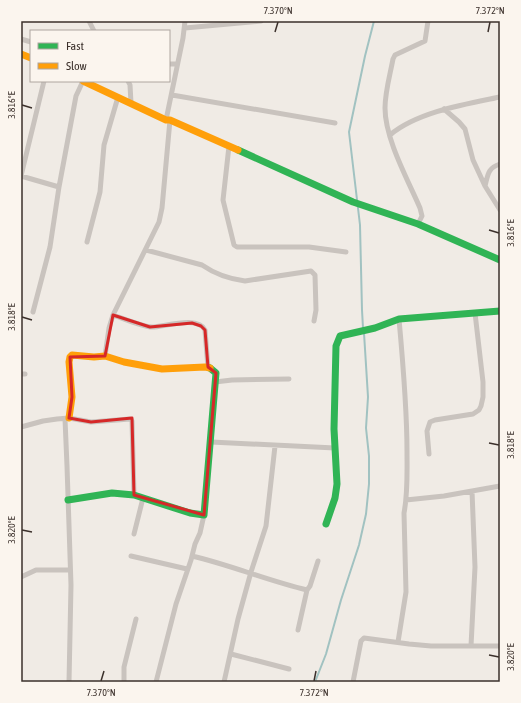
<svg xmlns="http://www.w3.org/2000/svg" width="521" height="703" viewBox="0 0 521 703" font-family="'Asap Condensed',sans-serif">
<rect width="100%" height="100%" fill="#f0ebe5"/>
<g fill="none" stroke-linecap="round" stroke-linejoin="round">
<!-- stream -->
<path stroke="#a1c2c1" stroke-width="2" d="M 363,328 L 362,310 L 360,225 L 349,132 L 365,56 L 374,21
M 315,682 L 326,654 L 341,600 L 359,545 L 366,514 L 369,484 L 369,456 L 366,428 L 368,397 L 364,333"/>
<!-- street -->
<path stroke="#c9c3be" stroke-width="5" d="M 89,21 L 94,31
M 185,28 L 261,21
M 21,39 L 31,42
M 169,64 L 177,64
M 128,81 L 130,85 L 131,103
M 172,95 L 335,123
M 444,109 L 459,122 L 465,129 L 473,160 L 485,186 L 500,210
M 166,120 L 183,38 L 185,21
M 390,135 C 417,112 466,104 500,97
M 229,146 L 223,200 L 234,245 L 237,247 L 309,247 L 346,252
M 21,176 L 44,81
M 21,176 L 59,187
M 485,186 C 488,174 488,168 500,164
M 418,224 L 422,216 L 420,208 C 408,180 385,139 385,108 C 385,92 390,75 393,59 L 395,55 L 425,41 L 428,21
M 87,242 L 100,192 L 104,145 L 118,97
M 146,250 L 202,265 C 215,274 229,279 245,281 L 311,271 L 315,275 L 316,310 L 314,321
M 33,312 L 50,247 L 59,187 L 76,96 L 83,81
M 113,315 C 122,318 143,327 152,327 C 164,327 198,315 205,330 L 208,368
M 105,356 L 109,328 L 113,315 L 159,222 L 162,208 L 170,120
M 21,374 L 25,374
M 215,382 L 232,380 L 289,379
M 65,419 L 67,466 L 71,585 L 69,682
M 21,427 L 43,421 L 57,419 L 69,418 L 91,422 L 130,419 L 132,421 L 134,495
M 211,442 L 335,448
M 429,454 L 427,431 L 430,422 L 435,420 L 473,414 L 479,410 L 481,406 L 483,397 L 483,382 L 475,313
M 406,500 L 444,496 L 500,486
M 134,534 L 143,498
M 131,556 L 187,569
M 192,556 C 231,565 268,581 307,590 L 310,586 L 318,561
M 21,577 L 36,570 L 70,570
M 298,630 L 307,590
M 398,642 L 406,592 L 404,513 C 408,493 407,472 407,451 C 407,407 403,363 399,319
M 471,646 L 475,567 L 472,491
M 231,654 L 289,669
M 124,682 L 124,667 L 136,619
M 156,682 L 176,604 L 191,560 L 195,544 L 200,533 L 204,515
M 224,682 L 238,619 L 251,572 L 266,526 L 275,446
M 353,682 L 361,641 L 364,638 L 409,644 L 431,646 L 500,646"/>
<!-- fast -->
<path stroke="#30b455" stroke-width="7" d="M 238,150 L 353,202 L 418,224 L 500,260
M 68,500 L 112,493 L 134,495 L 190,513 L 204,515 L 216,373 L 210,368
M 326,524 L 335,498 L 337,484 L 334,429 L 336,346 L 340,336 L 375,328 L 399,319 L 500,311"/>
<!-- slow -->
<path stroke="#ff9f0a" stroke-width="7" d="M 21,54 L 31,58
M 83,81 L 166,120 L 170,120 L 238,150
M 69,418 L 72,397 L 69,362 L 70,357 L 72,355 L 94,357 L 105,356 L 124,362 L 162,369 L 205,367 L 210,368"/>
</g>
<!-- marked area -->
<path fill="none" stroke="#d62828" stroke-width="3" stroke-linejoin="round" d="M 113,315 L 150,327 L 192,323 L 201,326 L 205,330 L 208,367 L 216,373 L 204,515 L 134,495 L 132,418 L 91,422 L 69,418 L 72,397 L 70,357 L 105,356 Z"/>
<!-- ticks -->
<path fill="none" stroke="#3b302b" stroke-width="1.5" d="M 275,32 L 278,22M 488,32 L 490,22M 22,105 L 32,108M 489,230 L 499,233M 22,317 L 32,320M 489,443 L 499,445M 22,530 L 32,532M 489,655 L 499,657M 101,681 L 104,671M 314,681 L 316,671"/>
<!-- border -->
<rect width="521" height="703" fill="none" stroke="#fbf5ee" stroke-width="44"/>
<!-- legend -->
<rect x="30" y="30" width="140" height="52" fill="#fbf5ee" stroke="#aea6a0"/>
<rect x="38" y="43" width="20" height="6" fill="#30b455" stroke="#aea6a0"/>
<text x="66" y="50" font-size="12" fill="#3b302b">Fast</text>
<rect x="38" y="63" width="20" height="6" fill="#ff9f0a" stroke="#aea6a0"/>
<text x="66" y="70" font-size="12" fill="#3b302b">Slow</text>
<rect x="22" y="22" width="477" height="659" fill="none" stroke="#3b302b" stroke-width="1.5"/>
<g font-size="10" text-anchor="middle" fill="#3b302b">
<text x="278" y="14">7.370°N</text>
<text x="490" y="14">7.372°N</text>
<text transform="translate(11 105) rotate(-90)" y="4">3.816°E</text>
<text transform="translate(510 233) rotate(-90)" y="4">3.816°E</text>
<text transform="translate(11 317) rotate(-90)" y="4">3.818°E</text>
<text transform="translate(510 445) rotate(-90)" y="4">3.818°E</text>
<text transform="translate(11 530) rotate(-90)" y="4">3.820°E</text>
<text transform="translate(510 657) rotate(-90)" y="4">3.820°E</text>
<text x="101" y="696">7.370°N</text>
<text x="314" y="696">7.372°N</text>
</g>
</svg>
